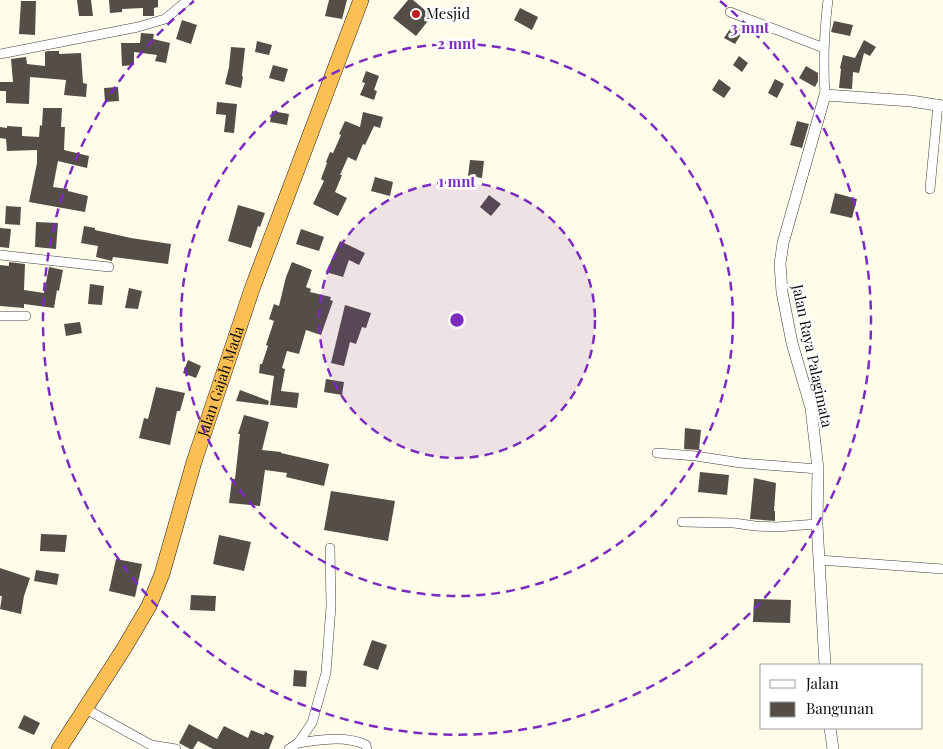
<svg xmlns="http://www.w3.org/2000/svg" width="943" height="749" viewBox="0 0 943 749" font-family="'Playfair Display',serif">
<rect width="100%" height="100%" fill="#fffcea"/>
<!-- building -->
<path fill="#544d48" d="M 77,0 L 91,0 L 93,16 L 79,16 Z
M 109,0 L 158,0 L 158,7 L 154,8 L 154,16 L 143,16 L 143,8 L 122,9 L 122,12 L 110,13 Z
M 329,0 L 347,0 L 342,19 L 325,16 Z
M 408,0 L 413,0 L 432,16 L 416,36 L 393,18 Z
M 21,1 L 36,1 L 35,35 L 19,34 Z
M 520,8 L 538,17 L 532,30 L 514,20 Z
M 182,20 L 197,25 L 191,44 L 176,39 Z
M 834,21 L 853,25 L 850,36 L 831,32 Z
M 732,26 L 743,31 L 735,44 L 724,38 Z
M 141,33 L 154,34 L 153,39 L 170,43 L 166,63 L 155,61 L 157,55 L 134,52 L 134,65 L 122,66 L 121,43 L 140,43 Z
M 864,40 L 876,47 L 870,56 L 864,53 L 859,73 L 853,72 L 852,89 L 839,88 L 841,69 L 840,68 L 843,55 L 855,58 Z
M 257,41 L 272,45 L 269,55 L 255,52 Z
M 231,47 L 245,48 L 242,76 L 243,77 L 241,88 L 225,84 L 229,67 Z
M 48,51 L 59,51 L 59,54 L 81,53 L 83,83 L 87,84 L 86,97 L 64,95 L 66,80 L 30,77 L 29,104 L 6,103 L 6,91 L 0,91 L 0,82 L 13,82 L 11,59 L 26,57 L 27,64 L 45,66 L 45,52 Z
M 739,56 L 748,63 L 742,72 L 733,65 Z
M 273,65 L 288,69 L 284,82 L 269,78 Z
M 806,66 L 818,73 L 818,81 L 815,87 L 799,78 Z
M 366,71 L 379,76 L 374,90 L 377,91 L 374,100 L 360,95 L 365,83 L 362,82 Z
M 719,79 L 731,88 L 724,98 L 712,90 Z
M 775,79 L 784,84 L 777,98 L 768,93 Z
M 118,87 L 119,101 L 105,102 L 104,88 Z
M 217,102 L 237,104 L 234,133 L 224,132 L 226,115 L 216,114 Z
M 43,108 L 62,108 L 61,127 L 65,127 L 64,150 L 89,156 L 87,168 L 58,161 L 53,187 L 68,189 L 68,191 L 88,196 L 85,212 L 29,202 L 37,163 L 37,150 L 7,151 L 6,139 L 0,138 L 0,127 L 7,128 L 7,126 L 22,127 L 22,136 L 39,137 L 40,125 L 42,126 Z
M 272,111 L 289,114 L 287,125 L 270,122 Z
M 363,112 L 383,117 L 380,128 L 374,126 L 365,145 L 363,144 L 356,161 L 348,157 L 340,175 L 342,175 L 335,192 L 347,198 L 338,216 L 313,204 L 324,181 L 321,179 L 327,163 L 326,162 L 330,152 L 333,153 L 341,135 L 339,134 L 345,121 L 360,127 Z
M 797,121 L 809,124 L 802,148 L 790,145 Z
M 470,160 L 484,161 L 482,178 L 468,176 Z
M 375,177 L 393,182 L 390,196 L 371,191 Z
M 835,193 L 857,199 L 852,218 L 830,213 Z
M 489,195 L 501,204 L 491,216 L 480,207 Z
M 238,205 L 265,213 L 260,227 L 258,226 L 251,248 L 228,241 Z
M 6,206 L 21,207 L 20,225 L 5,224 Z
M 36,222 L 58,223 L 56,249 L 35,247 Z
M 84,226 L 95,228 L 95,230 L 131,238 L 171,244 L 168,264 L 113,257 L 112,261 L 96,257 L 98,246 L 81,243 Z
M 0,228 L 11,229 L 9,248 L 0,247 Z
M 301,229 L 324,237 L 319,251 L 296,244 Z
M 340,241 L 365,253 L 359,265 L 349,260 L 343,277 L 326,272 Z
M 9,262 L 25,264 L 24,290 L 44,293 L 49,267 L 63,270 L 59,291 L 57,290 L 54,308 L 24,304 L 24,308 L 0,306 L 0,265 L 9,266 Z
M 292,262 L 312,270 L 306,287 L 311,289 L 310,292 L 331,297 L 330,300 L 333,301 L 321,335 L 306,330 L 299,354 L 287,351 L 282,368 L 285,369 L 281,391 L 299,393 L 297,408 L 270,405 L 274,376 L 259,373 L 260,364 L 262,364 L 268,346 L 266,345 L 274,321 L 269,319 L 274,304 L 279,306 L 286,277 Z
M 90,284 L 104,286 L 102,305 L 88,304 Z
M 129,288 L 142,291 L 138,309 L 125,308 Z
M 345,305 L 371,313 L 366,328 L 362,327 L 356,344 L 350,342 L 344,366 L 331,363 Z
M 80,322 L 82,333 L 66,336 L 64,324 Z
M 188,360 L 201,366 L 196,378 L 183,373 Z
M 326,379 L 344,382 L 342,395 L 324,392 Z
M 156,387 L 185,393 L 180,411 L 177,411 L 170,445 L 139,438 L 144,418 L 148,419 Z
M 240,390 L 269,401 L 268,405 L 236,401 Z
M 244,415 L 269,422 L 262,450 L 281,452 L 281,453 L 329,464 L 324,486 L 286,477 L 287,473 L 265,470 L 260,506 L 229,503 L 232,479 L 235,479 L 240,434 L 238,434 Z
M 685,428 L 701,430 L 699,450 L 684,449 Z
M 700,472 L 729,475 L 727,495 L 698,492 Z
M 754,478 L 776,483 L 774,511 L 775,511 L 775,521 L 750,519 Z
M 331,491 L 395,501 L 388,541 L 324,530 Z
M 41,534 L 67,535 L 65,552 L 40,551 Z
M 219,535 L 251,542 L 244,571 L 213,564 Z
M 116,559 L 142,564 L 135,597 L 109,591 Z
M 0,568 L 30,578 L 24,596 L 21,614 L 0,609 L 2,596 L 0,596 Z
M 36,570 L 59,574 L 57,585 L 34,581 Z
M 191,595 L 216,596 L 215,611 L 190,610 Z
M 754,599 L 791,600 L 790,623 L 753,622 Z
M 372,640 L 387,645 L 378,670 L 363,665 Z
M 294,670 L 307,671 L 306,687 L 293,686 Z
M 24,715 L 40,723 L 34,735 L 18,728 Z
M 189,724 L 217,739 L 224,726 L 248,738 L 251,730 L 264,735 L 265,732 L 274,736 L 269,749 L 213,749 L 198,741 L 193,749 L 190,749 L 179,743 Z"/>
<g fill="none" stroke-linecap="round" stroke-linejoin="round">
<!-- minor casing -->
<g stroke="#3f3f3f" stroke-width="10">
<path id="minor" d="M 730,12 L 824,48
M 0,54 L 138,27 L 165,19 L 188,0
M 825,95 C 823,63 824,32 828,0
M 930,189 L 938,104
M 0,255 L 109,267
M 0,316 L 26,316
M 657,453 L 696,456 L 741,463 L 818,469
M 682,522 L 734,523 L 755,526 L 776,527 L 817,524
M 819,560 L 943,569
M 84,708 L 151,745 L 176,749
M 298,743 C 321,740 344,735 366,745 L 367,749
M 289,749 L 298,743 L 312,723 L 326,673 L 331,606 L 330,548"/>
</g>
<!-- tertiary casing -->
<g stroke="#3f3f3f" stroke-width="12">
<path id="tertiary" d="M 825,665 L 817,524 L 818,469 L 811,408 L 792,343 L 782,292 L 780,264 L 783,243 L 825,95 L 911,101 L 943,106
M 830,728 L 833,749"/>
</g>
<!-- trunk casing -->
<g stroke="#1d1d1d" stroke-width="16">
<g id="trunk">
<path id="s1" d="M 59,749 L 123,650 L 149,606 L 162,574 L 194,462 L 252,289 L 361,0"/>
</g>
</g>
<!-- minor -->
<use href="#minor" stroke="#fff" stroke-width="9"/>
<!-- tertiary -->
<use href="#tertiary" stroke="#fff" stroke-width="11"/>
<!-- trunk -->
<use href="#trunk" stroke="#fcbf54" stroke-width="15"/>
</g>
<!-- distance rings -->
<circle cx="457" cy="320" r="138" fill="#7b2cbf" fill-opacity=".12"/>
<g fill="none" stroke="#7b2cbf" stroke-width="2.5" stroke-dasharray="9 6">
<circle cx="457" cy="320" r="138"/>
<circle cx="457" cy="320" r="276"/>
<path d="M720 1A414 414 0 1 1 194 1"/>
</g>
<!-- markers -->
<circle fill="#c01f21" stroke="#fff" stroke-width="2" cx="416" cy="14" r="5"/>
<g text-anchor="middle" stroke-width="5" stroke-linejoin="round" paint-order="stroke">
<!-- poi labels -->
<g font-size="15" fill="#0c0c0c" stroke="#fff" text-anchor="start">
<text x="426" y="19">Mesjid</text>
</g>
<!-- street labels -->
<g font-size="15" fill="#0c0c0c" stroke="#fff">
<text transform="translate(812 356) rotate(78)" y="5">Jalan Raya Palagimata</text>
<text dy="5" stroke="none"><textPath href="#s1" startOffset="405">Jalan Gajah Mada</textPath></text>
</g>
</g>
<circle cx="457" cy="320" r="8" fill="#7b2cbf" stroke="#fff" stroke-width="2.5"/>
<g font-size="15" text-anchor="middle" font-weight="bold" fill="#7b2cbf" stroke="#fff" stroke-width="5" stroke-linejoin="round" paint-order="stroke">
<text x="750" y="33">3 mnt</text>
<text x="457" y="49">2 mnt</text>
<text x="457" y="187">1 mnt</text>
</g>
<!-- legend -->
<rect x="760" y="664" width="162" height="65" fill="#ffffff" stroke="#9e9e9e"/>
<rect x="770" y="680" width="25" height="8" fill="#ffffff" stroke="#9e9e9e"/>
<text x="806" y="689" font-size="15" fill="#0c0c0c">Jalan</text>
<rect x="770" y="702" width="25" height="15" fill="#544d48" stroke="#9e9e9e"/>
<text x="806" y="714" font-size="15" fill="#0c0c0c">Bangunan</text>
</svg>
